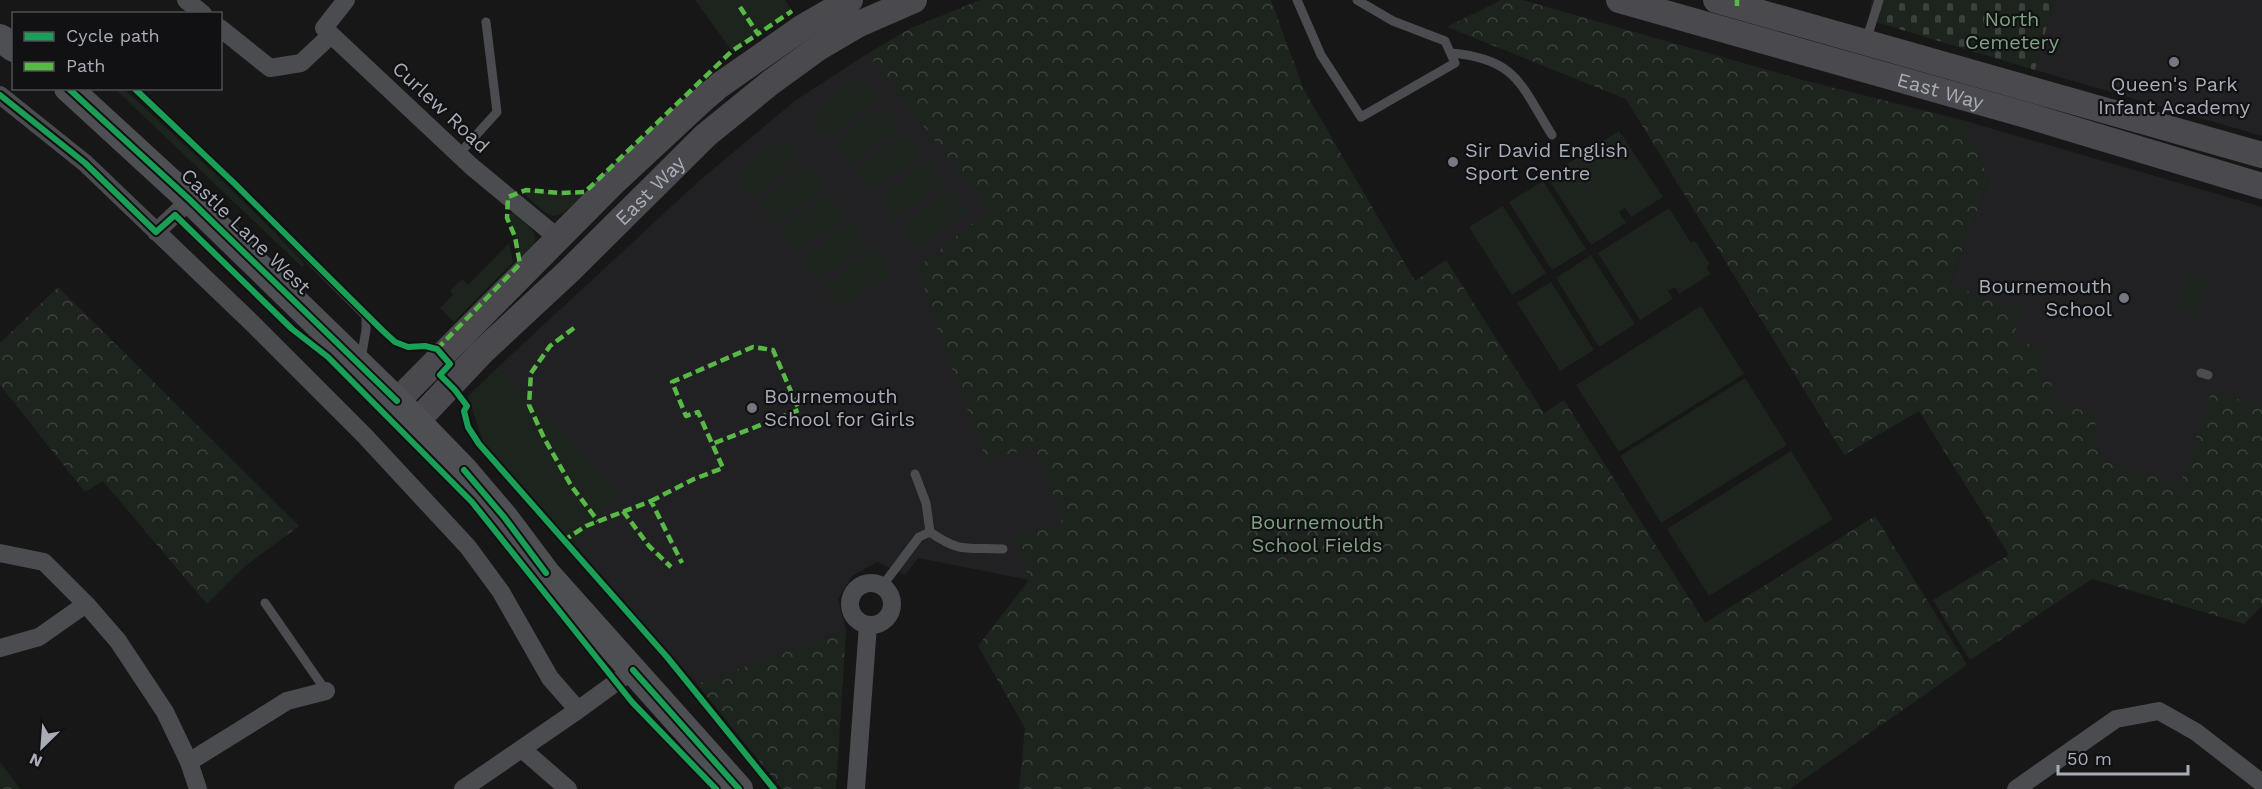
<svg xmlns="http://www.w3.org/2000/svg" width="2262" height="789" viewBox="0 0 2262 789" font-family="'Work Sans',sans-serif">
<defs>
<pattern id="forest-crowns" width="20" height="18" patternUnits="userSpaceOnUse" patternTransform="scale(1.5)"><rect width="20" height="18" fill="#1d241e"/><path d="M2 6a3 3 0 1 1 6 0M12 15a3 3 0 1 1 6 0" fill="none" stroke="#3b413d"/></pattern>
<pattern id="cemetery-stones" width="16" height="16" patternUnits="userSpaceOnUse" patternTransform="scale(1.5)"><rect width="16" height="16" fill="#1d241e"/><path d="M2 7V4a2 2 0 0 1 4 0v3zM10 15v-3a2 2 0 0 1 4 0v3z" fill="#3b413d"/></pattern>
</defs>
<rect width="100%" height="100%" fill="#171717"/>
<!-- built -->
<path fill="#212123" d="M 2054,0 L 2262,0 L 2262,136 L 2035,70 Z
M 867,54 L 989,210 L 1035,448 L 1063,520 L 1029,580 L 918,558 L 905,575 L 877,562 L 852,576 L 838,599 L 846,630 L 697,684 L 573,546 L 619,493 L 498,367 L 700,180 L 796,100 Z
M 1962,120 L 2262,207 L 2262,407 L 2212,391 L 2180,486 L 2102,460 L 2095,433 L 2049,397 L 2013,338 L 1950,285 L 1989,178 Z"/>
<!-- green -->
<path fill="#1d241e" d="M 695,0 L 785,0 L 792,11 L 732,51 Z
M 860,75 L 878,98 L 829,137 L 811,114 Z
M 115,89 L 124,89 C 186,145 247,203 305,264 L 302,267 Z
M 882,104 L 900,126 L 851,164 L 833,142 Z
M 1619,131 L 1663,197 L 1631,217 L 1625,208 L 1619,212 L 1626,223 L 1591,245 L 1547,177 Z
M 905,132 L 923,154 L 873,193 L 855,170 Z
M 783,137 L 801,159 L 752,198 L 735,175 Z
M 926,160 L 944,182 L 895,221 L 878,199 Z
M 805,165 L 823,187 L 775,226 L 757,204 Z
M 1543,181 L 1586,249 L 1552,270 L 1509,202 Z
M 949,188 L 967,210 L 918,249 L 900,227 Z
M 526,190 L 559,193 L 585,192 C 553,226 554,221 522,192 Z
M 828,192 L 846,215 L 797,254 L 779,231 Z
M 1503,206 L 1546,273 L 1512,295 L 1469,227 Z
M 1669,208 L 1691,243 L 1695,241 L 1710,264 L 1706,267 L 1711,274 L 1679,294 L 1675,287 L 1668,291 L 1673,299 L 1640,320 L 1598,253 Z
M 513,211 C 538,235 544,235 520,264 L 515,237 L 507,218 Z
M 850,221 L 868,243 L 820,282 L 802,260 Z
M 509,243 L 513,262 L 454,322 L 440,308 L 453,295 L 450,291 L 462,279 L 468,285 Z
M 873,248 L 891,271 L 842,310 L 824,287 Z
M 1591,255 L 1635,324 L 1599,347 L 1556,278 Z
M 2186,272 L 2210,280 L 2199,315 L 2175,308 Z
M 1551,282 L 1594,350 L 1560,371 L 1517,303 Z
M 1701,306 L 1744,374 L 1619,452 L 1576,385 Z
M 498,367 L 620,493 L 573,546 L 483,442 L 468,396 Z
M 1745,378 L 1787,445 L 1661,523 L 1620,456 Z
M 1791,451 L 1833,519 L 1709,596 L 1667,529 Z"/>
<!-- forest -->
<path fill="url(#forest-crowns)" d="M 980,0 L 1271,0 L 1304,90 L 1415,281 L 1446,260 L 1544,413 L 1564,400 L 1705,623 L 1875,516 L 1967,665 L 1790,789 L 1019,789 L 1025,728 L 978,646 L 1029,580 L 1015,538 L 1063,520 L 1035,448 L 986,459 L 936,325 L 918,267 L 989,210 L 867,54 L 909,29 Z
M 1501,0 L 1522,0 L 1803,80 L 1962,120 L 1989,178 L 1950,284 L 2022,311 L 2013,338 L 2046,350 L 2035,375 L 2052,381 L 2050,398 L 2096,416 L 2095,433 L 2102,460 L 2180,485 L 2212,390 L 2262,407 L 2262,606 L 2244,624 L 2092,579 L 1970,660 L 1933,600 L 2009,555 L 1919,411 L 1844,455 L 1626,99 L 1447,27 Z
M 58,287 L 299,526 L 244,567 L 207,604 L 103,481 L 85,492 L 0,385 L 0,343 Z
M 846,630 L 836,789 L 782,789 L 697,684 Z
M 0,762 L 20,789 L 0,789 Z"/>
<!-- cemetery -->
<path fill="url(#cemetery-stones)" d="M 1872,0 L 2054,0 L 2035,70 L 1869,20 Z"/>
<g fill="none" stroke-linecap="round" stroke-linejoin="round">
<!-- lane -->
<path stroke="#4b4c50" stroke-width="9" d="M 1297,0 L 1321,55 L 1361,117 L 1455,63 L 1445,41 L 1393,21 L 1357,0
M 1866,41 L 1879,0
M 1451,53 C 1517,59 1520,84 1552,135
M 134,88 L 236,185 L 366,316 L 366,330 L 361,359
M 459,154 L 497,112 L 486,22
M 2201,373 L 2208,375
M 915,474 L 926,503 L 930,532
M 883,585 L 919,537 L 930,532 C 961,554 968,547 1003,549
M 265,603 L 326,691"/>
<!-- street -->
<path stroke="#4b4c50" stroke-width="18" d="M 186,0 L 203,14
M 346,0 L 324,28 L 471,166 L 558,238
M 220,28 L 270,68 L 301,63 L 331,35
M 0,95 L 85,163 L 252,323 L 364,435 L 468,547 L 501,592 L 550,678 L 578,710
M 156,232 L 190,200
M 0,553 L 44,562 L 86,604 L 118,641 L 165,712 L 189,762 L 198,789
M850 604a21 21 0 1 1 42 0a21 21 0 1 1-42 0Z
M 0,648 L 39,637 L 86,604
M 522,749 L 568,789
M 189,762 L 287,701 L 326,691
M 463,789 L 578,710 L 633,670
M 856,789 L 868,625
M 2016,789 L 2116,719 L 2159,711 L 2196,732 L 2262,783"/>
<!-- secondary -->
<g stroke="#4a4a4e" stroke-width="26">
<path id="s1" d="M 1619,0 L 2026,115 L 2262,186"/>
<path d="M 1716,0 L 2262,155"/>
<path d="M 397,401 L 612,184 L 699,103 L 720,85 L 803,27 L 850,0"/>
<path id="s2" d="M 417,421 L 482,352 L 569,271 L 706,135 L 770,83 L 818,48 L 859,24 L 914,0"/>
</g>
<!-- primary -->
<path stroke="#4d4f52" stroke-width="28" d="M 0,38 L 14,48
M 68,88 L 190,200 L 397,401 L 464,470 L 504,517 L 546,573 L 739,789"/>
<!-- quiet -->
<path stroke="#58b947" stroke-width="4.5" stroke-dasharray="9 4.5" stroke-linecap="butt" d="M 1737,0 L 1737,6
M 740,7 L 758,34 L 792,11
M 574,328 L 550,346 L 531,373 L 529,405 L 544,438 L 572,487 L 598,521
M 437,349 L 520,264 L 515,237 L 507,218 L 508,197 L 526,190 L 559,193 L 585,192 L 732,51 L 758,34
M 651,501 L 694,479 L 723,468 L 698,412 L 686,416 L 672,382 L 753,347 L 773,350 L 799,410 L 712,444
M 623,511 L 649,546 L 671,567
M 563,541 L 586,526 L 651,501 L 682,563"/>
<!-- cycleway casing -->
<g stroke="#111113" stroke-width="10">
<path id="cycleway" d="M 68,88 L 190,200 L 397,401
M 134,88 L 236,185 L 383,331 L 395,342 L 408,347 L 425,346 L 437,349 L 450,364 L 440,375 L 455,390 L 467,406 L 464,411 L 468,427 L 479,444 L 667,657 L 774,789
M 0,95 L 85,163 L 156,232 L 175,215 L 292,329 L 328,357 L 472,502 L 632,702 L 716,789
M 464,470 L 504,517 L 546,573
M 633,670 L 739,789"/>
</g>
<!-- cycleway -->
<use href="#cycleway" stroke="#1a9f57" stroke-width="6"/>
</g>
<!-- markers -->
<g fill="#757880" stroke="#111113" stroke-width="2">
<circle cx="2174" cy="62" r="6"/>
<circle cx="1453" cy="162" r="6"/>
<circle cx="2124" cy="298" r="6"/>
<circle cx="752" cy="408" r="6"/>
</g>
<g text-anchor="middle" stroke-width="4.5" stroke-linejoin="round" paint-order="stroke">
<!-- park labels -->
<g font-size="20" fill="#7fa381" stroke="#111113">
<text x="2012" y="26">North<tspan x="2012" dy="23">Cemetery</tspan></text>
<text x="1317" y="529">Bournemouth<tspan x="1317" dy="23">School Fields</tspan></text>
</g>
<!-- poi labels -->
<g font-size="20" fill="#a8adb8" stroke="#111113" text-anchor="start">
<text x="2174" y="91" text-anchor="middle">Queen's Park<tspan x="2174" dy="23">Infant Academy</tspan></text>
<text x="1465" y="157">Sir David English<tspan x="1465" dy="23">Sport Centre</tspan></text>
<text x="2112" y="293" text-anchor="end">Bournemouth<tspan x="2112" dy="23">School</tspan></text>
<text x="764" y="403">Bournemouth<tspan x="764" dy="23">School for Girls</tspan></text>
</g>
<!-- street labels -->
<g font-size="20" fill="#a8adb8" stroke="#111113">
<text dy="7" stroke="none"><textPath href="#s1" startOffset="334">East Way</textPath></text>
<text transform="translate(441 107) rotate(43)" y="7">Curlew Road</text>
<text dy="7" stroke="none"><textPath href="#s2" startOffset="328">East Way</textPath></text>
<text transform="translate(246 231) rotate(44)" y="7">Castle Lane West</text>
</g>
</g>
<!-- legend -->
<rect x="12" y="12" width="210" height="78" fill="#111113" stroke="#4d4f55" stroke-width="1.5"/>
<rect x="24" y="32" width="30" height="9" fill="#1a9f57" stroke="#4d4f55" stroke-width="1.5"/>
<text x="66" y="42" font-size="18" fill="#a8adb8">Cycle path</text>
<rect x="24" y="62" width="30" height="9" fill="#58b947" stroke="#4d4f55" stroke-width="1.5"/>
<text x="66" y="72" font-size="18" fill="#a8adb8">Path</text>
<!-- north arrow -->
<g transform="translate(42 747) rotate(205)" stroke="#111113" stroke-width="4.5" paint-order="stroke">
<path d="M0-4.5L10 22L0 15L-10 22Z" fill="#a8adb8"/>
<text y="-9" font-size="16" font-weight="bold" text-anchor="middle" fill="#a8adb8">N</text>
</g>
<!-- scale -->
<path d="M2058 765v9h130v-9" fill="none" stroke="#a8adb8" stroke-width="3"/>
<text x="2067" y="765" font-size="18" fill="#a8adb8" stroke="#111113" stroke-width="4.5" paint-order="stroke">50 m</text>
</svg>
